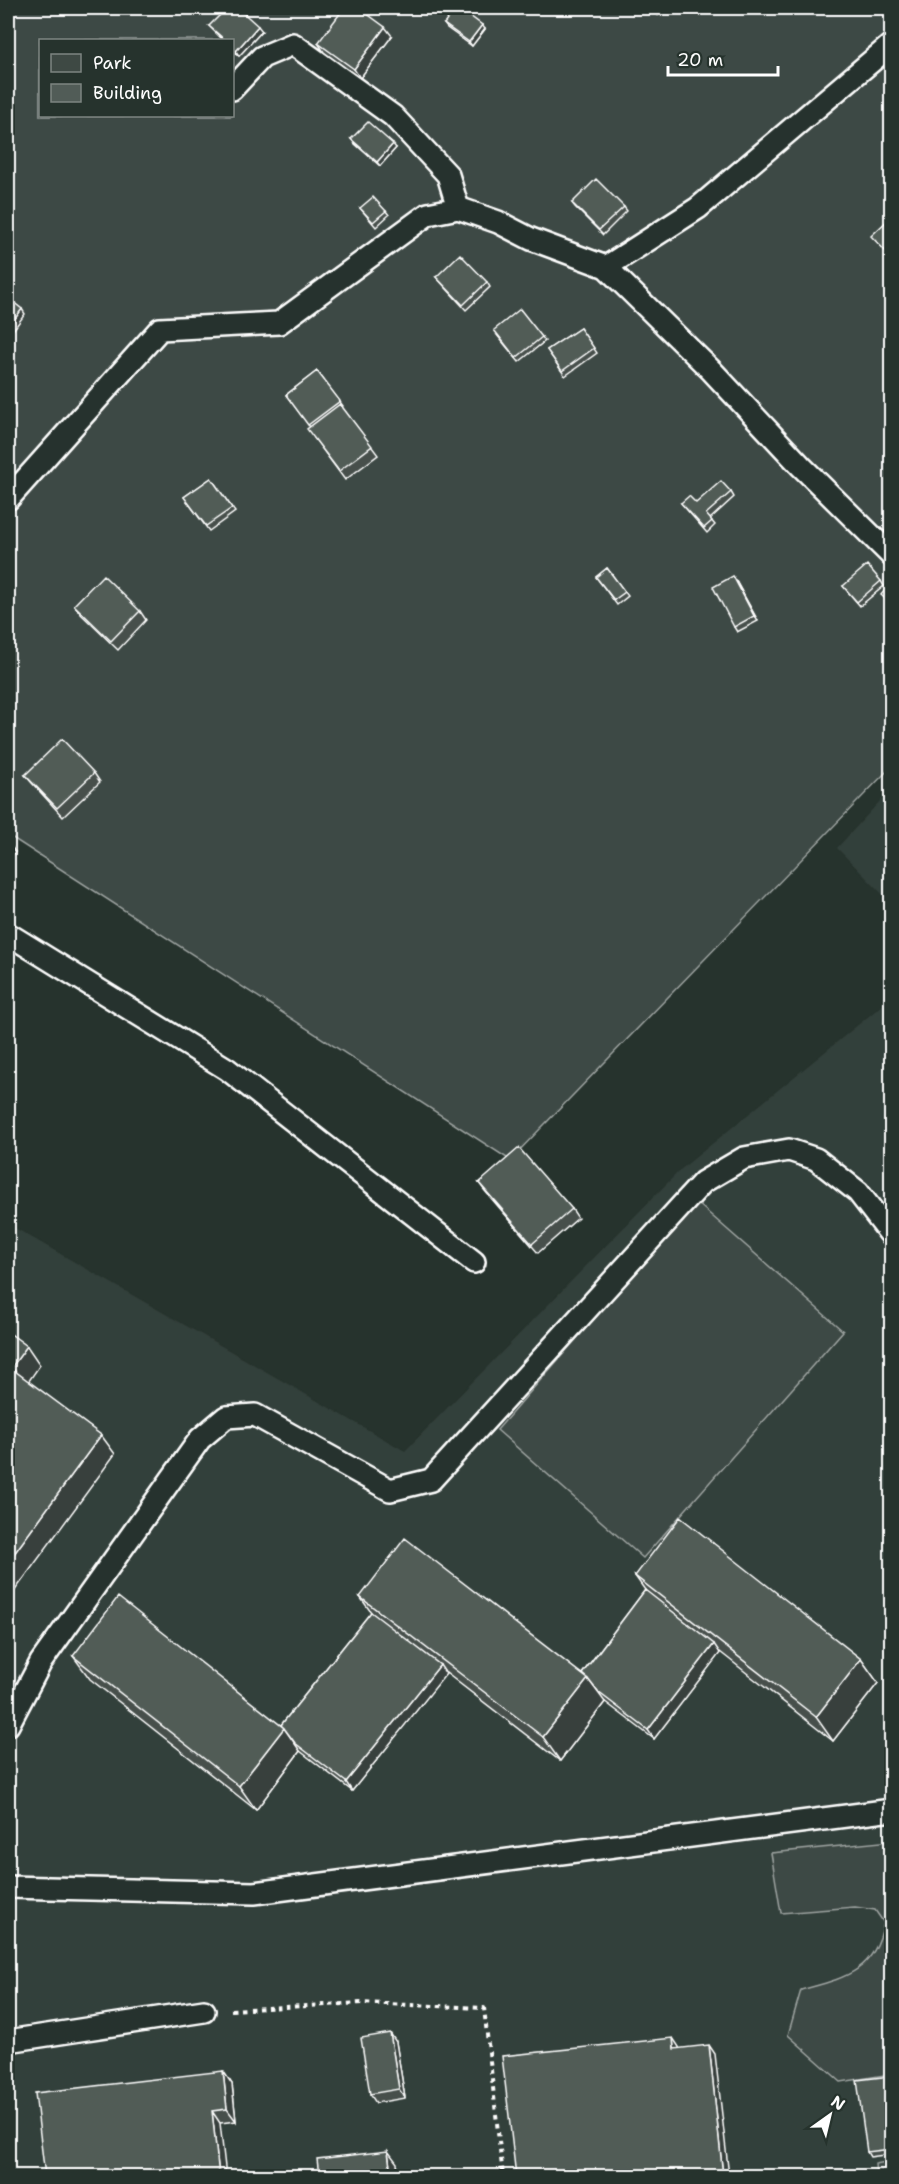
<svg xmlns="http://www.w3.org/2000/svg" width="899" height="2184" viewBox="0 0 899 2184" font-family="'Shantell Sans',sans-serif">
<rect width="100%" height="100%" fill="#26332d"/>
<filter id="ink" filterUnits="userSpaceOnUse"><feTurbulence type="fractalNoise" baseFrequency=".0167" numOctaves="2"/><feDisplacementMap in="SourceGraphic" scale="12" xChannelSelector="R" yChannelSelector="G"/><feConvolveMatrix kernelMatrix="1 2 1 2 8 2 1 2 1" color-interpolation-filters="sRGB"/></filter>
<g filter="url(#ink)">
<!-- built -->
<path fill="#333f3a" d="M 891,789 L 891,903 L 837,848 Z
M 891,998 L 891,2176 L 8,2176 L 8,1224 L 405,1451 L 680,1170 Z"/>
<!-- green -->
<path fill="#3e4944" stroke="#9ea4a2" stroke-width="1.5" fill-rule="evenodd" d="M 8,8 L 891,8 L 891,767 L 510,1160 L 8,835 ZM 40,40 L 232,40 L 232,116 L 40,116 Z
M 696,1202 L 843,1331 L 643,1558 L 497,1430 Z
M 891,1841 L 891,2074 L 841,2082 L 788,2035 L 801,1990 C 844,1978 874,1973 884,1923 L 875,1910 L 855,1907 L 781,1913 L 771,1853 Z
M 891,2161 L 891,2176 L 876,2176 L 875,2164 Z"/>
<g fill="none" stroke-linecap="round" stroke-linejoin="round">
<!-- lane casing -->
<g stroke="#fff" stroke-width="26">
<path id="lane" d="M 232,89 L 262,57 L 293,44 L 393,116 L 448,175 L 458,208
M 606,267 L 698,208 L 892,44
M 8,499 L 160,329 L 279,323 L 428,214 L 458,208 L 498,222 L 531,239 L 606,267 L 712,371 L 801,466 L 892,556
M 8,934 L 227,1069 L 474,1262
M 8,1725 L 41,1662 L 200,1439 L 226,1417 L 255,1415 L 390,1490 L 431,1480 L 703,1182 L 744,1158 L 789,1150 L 816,1159 L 858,1192 L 892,1236
M 8,1887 L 254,1893 L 892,1810
M 8,2041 L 204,2011"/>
</g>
<!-- path -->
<path stroke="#fff" stroke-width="4" stroke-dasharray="4.5 4.5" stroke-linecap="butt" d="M 231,2010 L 361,2003 L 484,2008 L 503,2176"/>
<!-- lane -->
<use href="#lane" stroke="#26332d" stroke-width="21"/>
</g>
<!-- wall -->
<path fill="#464f4b" stroke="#fff" stroke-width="1.5" d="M 647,8 L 662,8 L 658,15 Z
M 444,24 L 485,29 L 472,46 L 447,28 Z
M 209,26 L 262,31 L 239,56 L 232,50 L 232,40 L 223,40 Z
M 392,36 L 360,78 L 324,52 L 318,43 Z
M 351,139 L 396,148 L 380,166 L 355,144 Z
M 572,203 L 624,207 L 627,211 L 603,235 L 575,207 Z
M 360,208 L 386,211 L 389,215 L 376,227 Z
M 436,277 L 487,282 L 490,287 L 466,310 Z
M 580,328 L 597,353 L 565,376 L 547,350 Z
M 497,335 L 542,337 L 545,341 L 519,362 Z
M 317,371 L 343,406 L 342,407 L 378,455 L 345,480 L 314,438 L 310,427 L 286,395 Z
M 211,478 L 235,512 L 209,531 L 184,497 Z
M 731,492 L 734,497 L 710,519 L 715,525 L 707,533 L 681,503 L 696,503 Z
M 607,568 L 628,596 L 617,605 L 596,577 Z
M 733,576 L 758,621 L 737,632 L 734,627 Z
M 881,581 L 884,586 L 860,606 L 843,586 Z
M 74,605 L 140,611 L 146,620 L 118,650 L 81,614 Z
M 94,773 L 100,782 L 63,817 L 32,783 L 25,775 Z
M 479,1183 L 572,1209 L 578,1218 L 538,1253 L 485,1191 Z
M 635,1576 L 861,1659 L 878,1683 L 833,1741 L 720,1652 L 654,1739 L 604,1701 L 605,1702 L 560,1761 L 446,1673 L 352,1791 L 300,1751 L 256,1810 L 90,1679 L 73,1656 L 281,1725 L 371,1612 L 360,1597 L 582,1674 L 645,1590 Z
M 396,2042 L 405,2098 L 376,2103 L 370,2094 Z
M 223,2071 L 232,2084 L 236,2121 L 220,2123 L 45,2176 Z
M 891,2076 L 891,2154 L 870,2157 L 867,2152 Z"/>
<!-- shaded-wall -->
<path fill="#39403d" stroke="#fff" stroke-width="1.5" d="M 656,8 L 662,8 L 658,15 L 655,10 Z
M 482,25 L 485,29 L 472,46 L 469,42 Z
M 258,26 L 262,31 L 239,56 L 236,51 Z
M 385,27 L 392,36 L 360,78 L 354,69 Z
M 393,144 L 396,148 L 380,166 L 377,162 Z
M 22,309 L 25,314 L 8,337 L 8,328 Z
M 733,576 L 736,581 L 758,621 L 754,616 Z
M 9,843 L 15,852 L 8,863 L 8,845 Z
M 27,1346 L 40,1365 L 24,1388 L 11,1368 Z
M 101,1435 L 115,1454 L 8,1600 L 8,1562 Z
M 714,1644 L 720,1653 L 654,1739 L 648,1730 Z
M 861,1659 L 878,1683 L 833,1741 L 816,1717 Z
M 440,1665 L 446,1674 L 352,1791 L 346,1782 Z
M 588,1679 L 605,1702 L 560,1761 L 543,1737 Z
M 284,1728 L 300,1751 L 256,1810 L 239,1786 Z
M 390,2033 L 396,2042 L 405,2098 L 399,2089 Z
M 673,2038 L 679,2047 L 681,2058 L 674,2049 Z
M 709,2045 L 715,2054 L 729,2176 L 723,2176 Z
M 223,2071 L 232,2084 L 236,2121 L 227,2109 Z
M 212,2111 L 220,2123 L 226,2176 L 219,2176 Z
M 388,2151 L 397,2163 L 398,2176 L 391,2176 Z"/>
<!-- building -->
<path fill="#515c57" stroke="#fff" stroke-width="1.5" d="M 227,8 L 238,8 L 258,26 L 236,51 L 232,48 L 232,40 L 225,40 L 209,26 Z
M 344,8 L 359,8 L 385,27 L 354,69 L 318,43 Z
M 456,8 L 459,8 L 482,25 L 469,42 L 444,24 Z
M 368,122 L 393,144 L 377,162 L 351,139 Z
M 596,179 L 624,207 L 599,230 L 572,203 Z
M 373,197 L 386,211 L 373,222 L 360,208 Z
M 891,217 L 891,257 L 871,236 Z
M 460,254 L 487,282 L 463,305 L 436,277 Z
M 8,298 L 22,309 L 8,328 Z
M 520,309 L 542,337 L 516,358 L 494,330 Z
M 580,328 L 594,348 L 562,371 L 547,350 Z
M 317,371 L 340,401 L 308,425 L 286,395 Z
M 340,404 L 372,446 L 339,471 L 307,429 Z
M 211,478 L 232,508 L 206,526 L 184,497 Z
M 721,481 L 731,492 L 706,514 L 712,521 L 704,528 L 681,503 L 689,496 L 696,503 Z
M 867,565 L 881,581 L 857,602 L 843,586 Z
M 607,568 L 625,592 L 614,600 L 596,577 Z
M 103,575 L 140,611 L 111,641 L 74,605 Z
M 733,576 L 754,616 L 734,627 L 713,587 Z
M 891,583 L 891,604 L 881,595 Z
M 62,739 L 94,773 L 57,808 L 25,775 Z
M 519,1148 L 572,1209 L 532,1244 L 479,1183 Z
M 8,1332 L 27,1346 L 11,1368 L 101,1435 L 8,1562 Z
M 680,1517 L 861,1659 L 816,1717 L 635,1576 Z
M 405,1538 L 588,1679 L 543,1737 L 360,1597 Z
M 645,1590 L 714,1644 L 648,1730 L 598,1692 L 588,1679 L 582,1674 Z
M 118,1597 L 284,1728 L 239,1786 L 73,1656 Z
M 371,1612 L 440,1665 L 346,1782 L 295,1743 L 284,1728 L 281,1725 Z
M 390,2033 L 399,2089 L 370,2094 L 361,2038 Z
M 673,2038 L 674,2049 L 709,2045 L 723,2176 L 516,2176 L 502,2056 Z
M 223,2071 L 227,2109 L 212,2111 L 219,2176 L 45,2176 L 35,2093 Z
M 891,2076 L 891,2149 L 867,2152 L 857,2080 Z
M 388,2151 L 391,2176 L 319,2176 L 317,2159 Z"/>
</g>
<!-- margin -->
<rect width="899" height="2184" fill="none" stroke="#26332d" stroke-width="30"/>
<rect x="15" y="15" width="869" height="2154" fill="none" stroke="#fff" stroke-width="2" filter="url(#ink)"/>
<!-- legend -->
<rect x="39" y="39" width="195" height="78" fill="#26332d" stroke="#7d8581" stroke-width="1.5"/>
<rect x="51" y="54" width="30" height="18" fill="#3e4944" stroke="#7d8581" stroke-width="1.5"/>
<text x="93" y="69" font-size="18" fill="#ffffff">Park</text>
<rect x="51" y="84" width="30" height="18" fill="#515c57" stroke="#7d8581" stroke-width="1.5"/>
<text x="93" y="99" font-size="18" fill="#ffffff">Building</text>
<!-- north arrow -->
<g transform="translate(830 2115) rotate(34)" stroke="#26332d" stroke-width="4.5" paint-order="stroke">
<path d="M0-4.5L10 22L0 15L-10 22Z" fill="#ffffff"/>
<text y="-9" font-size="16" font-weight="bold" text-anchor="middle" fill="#ffffff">N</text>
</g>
<!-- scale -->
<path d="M668 66v9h110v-9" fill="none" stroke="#ffffff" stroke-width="3"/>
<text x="677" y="66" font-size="18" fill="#ffffff" stroke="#26332d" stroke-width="4.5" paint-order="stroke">20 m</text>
</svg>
